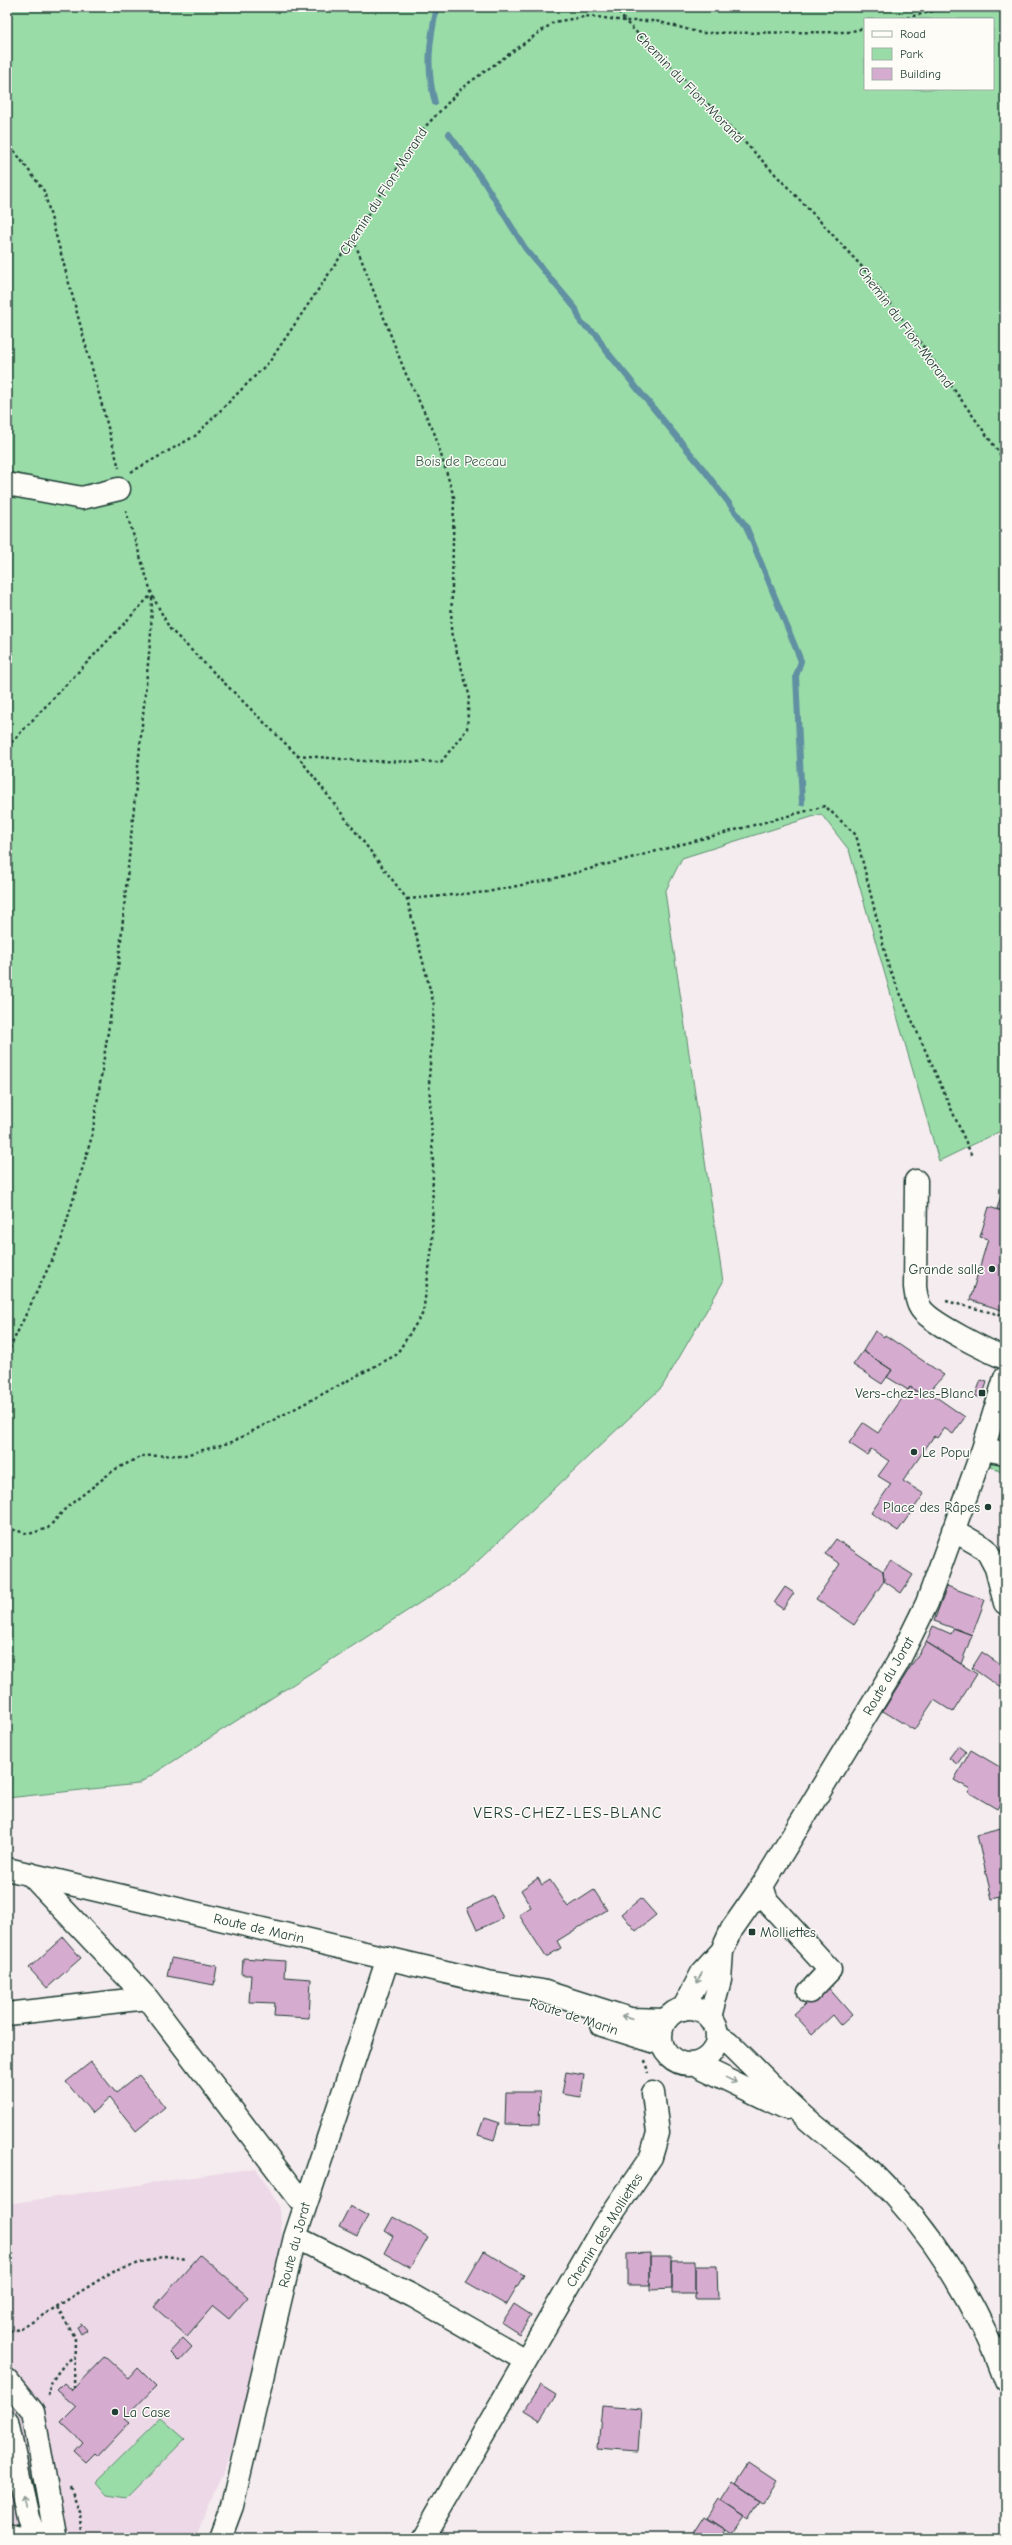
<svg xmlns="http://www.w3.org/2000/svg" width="1012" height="2545" viewBox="0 0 1012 2545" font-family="'Comic Neue',sans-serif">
<rect width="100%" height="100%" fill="#f5ecef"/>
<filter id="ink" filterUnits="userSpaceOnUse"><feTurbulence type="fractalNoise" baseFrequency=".025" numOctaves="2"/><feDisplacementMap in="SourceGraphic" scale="8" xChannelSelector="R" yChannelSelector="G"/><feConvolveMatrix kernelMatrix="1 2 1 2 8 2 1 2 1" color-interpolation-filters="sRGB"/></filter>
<g filter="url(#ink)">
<!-- built -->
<path fill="#ecd8e6" d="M 256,2168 L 280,2208 L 283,2253 L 240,2432 L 195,2538 L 7,2538 L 7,2204 Z"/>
<!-- green -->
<path fill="#99dca8" stroke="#5c8c6e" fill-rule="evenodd" d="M 7,7 L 1005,7 L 1005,1129 L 939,1161 L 849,850 L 821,814 L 682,858 L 665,892 L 723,1282 L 662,1387 L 463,1575 L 138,1784 L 7,1798 ZM 865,19 L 993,19 L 993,89 L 865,89 Z
M 994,1461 L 1005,1462 L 1005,1475 L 988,1464 Z
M 161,2418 L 185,2439 L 127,2498 L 107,2495 L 96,2482 Z"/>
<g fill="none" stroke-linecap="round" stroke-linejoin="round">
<!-- stream -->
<path stroke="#6090a2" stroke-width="6" d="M 435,103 C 426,68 429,42 437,7
M 449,134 L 482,179 L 525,248 L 576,309 L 581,323 L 597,335 L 604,348 L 704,470 L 746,526 L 801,661 L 796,676 L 802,803"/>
</g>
<!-- building -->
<path fill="#d6abd0" stroke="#1f3d34" d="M 1005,1183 L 1005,1212 L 997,1209 Z
M 989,1207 L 1005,1212 L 1005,1311 L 970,1300 L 988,1239 L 980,1237 Z
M 875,1331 L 884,1337 L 885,1335 L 944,1375 L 929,1392 L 926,1390 L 922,1395 L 910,1387 L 908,1390 L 887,1377 L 892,1370 L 863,1351 Z
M 863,1351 L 892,1370 L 882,1384 L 853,1365 Z
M 981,1380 L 987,1382 L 982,1398 L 975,1396 Z
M 910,1387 L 922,1395 L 926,1390 L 965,1417 L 953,1434 L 944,1428 L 937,1438 L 934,1436 L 903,1481 L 924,1494 L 898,1531 L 871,1513 L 891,1484 L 878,1476 L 889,1461 L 871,1449 L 867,1455 L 849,1443 L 863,1423 L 878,1433 Z
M 836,1539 L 883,1571 L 884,1581 L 854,1625 L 816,1599 L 840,1564 L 825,1554 Z
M 891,1561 L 913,1575 L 901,1593 L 884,1581 L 883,1571 Z
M 947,1586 L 985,1600 L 972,1635 L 934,1621 Z
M 785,1587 L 794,1593 L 783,1609 L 774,1603 Z
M 933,1626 L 951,1634 L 954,1628 L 972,1635 L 961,1664 L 926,1642 Z
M 926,1642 L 977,1674 L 953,1712 L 934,1700 L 914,1730 L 883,1711 Z
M 982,1652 L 1005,1668 L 1005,1691 L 972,1668 Z
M 958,1746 L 966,1752 L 957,1764 L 949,1758 Z
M 971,1750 L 1005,1770 L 1005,1795 L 997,1809 L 968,1792 L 970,1789 L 954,1780 Z
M 1005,1828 L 1005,1896 L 992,1899 L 977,1835 Z
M 538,1878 L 542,1885 L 550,1880 L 568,1907 L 594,1890 L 607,1910 L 557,1941 L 561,1948 L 546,1957 L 519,1915 L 531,1907 L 521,1890 Z
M 493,1896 L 503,1918 L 477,1930 L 467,1908 Z
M 641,1898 L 656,1915 L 636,1931 L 622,1914 Z
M 63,1937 L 81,1958 L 47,1988 L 29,1968 Z
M 171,1958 L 217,1966 L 214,1985 L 167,1976 Z
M 243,1958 L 285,1961 L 284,1977 L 311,1979 L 309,2018 L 274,2016 L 275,2003 L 249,2002 L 251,1975 L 242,1975 Z
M 826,1985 L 852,2015 L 841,2025 L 833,2015 L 812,2034 L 794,2014 Z
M 91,2062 L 116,2093 L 139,2075 L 165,2107 L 136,2131 L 110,2098 L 92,2113 L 66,2082 Z
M 566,2072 L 584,2075 L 581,2097 L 562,2094 Z
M 506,2092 L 540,2092 L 539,2125 L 505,2124 Z
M 484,2118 L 499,2123 L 494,2140 L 478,2135 Z
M 350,2206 L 368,2216 L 357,2236 L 339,2227 Z
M 393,2217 L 428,2237 L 410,2268 L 384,2253 L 393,2236 L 385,2231 Z
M 484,2251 L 524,2275 L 506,2305 L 466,2282 Z
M 650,2253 L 650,2285 L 627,2285 L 627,2254 Z
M 200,2255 L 248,2297 L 229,2319 L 213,2306 L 187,2336 L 154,2307 Z
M 650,2257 L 672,2257 L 672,2289 L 650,2290 Z
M 672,2261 L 695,2261 L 695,2294 L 672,2294 Z
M 695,2266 L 717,2266 L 718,2299 L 695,2299 Z
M 514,2304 L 531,2315 L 519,2334 L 502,2323 Z
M 82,2324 L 87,2330 L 81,2334 L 77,2327 Z
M 183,2338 L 192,2347 L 179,2361 L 170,2352 Z
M 105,2356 L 129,2378 L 138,2368 L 156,2386 L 124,2419 L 129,2423 L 98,2456 L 95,2453 L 86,2462 L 74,2451 L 82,2442 L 61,2422 L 76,2407 L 57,2390 L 64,2383 L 72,2390 Z
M 540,2385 L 556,2395 L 540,2420 L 524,2410 Z
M 602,2406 L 641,2409 L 638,2451 L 598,2448 Z
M 749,2464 L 776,2482 L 763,2502 L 736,2484 Z
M 733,2482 L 760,2500 L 748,2519 L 721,2501 Z
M 719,2500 L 744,2516 L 732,2533 L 708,2517 Z
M 705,2516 L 726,2529 L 720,2538 L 702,2538 L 694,2533 Z"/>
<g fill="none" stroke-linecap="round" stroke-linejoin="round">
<!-- minor casing -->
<g stroke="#1f3d34" stroke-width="25">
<path id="minor" d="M 7,484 L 82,498 L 119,489
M 916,1181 L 915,1287 C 916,1295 917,1304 922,1310 C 933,1324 987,1351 1005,1358
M 983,1449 L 1005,1453
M 953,1530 L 986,1549 L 996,1568 L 1005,1603
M 30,1874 L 147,1998 L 304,2205
M 762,1886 L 767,1901 L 830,1970 L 809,1992
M 683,2009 L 702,1973 L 722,1951
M 7,2014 L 147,1998
M 710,2017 L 720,1980 L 722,1951 L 732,1929 L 762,1886 L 897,1664 L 927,1603 L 983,1449 L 1005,1378
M 295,2237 L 413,2296 L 525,2360
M 7,2380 L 33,2412 L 55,2534
M 7,2422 L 28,2518 L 36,2538
M 7,2535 L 19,2538
M 220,2538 L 232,2506 L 295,2237 L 388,1958
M 423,2538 L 603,2227 L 651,2157 L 658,2133 L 653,2093"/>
</g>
<!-- major casing -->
<g stroke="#1f3d34" stroke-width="25">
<path id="major" d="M 7,1869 L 488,1982 L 542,1991 L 630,2019 L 666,2020
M661 2036a28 28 0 1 1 56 0a28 28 0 1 1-56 0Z
M 602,2025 L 662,2044
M 718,2036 L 728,2042 C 754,2067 779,2094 806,2118 C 828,2138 853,2154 874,2174 C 932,2231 978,2304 1005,2380
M 695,2064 L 786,2108"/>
</g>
<!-- path -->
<path stroke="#1f3d34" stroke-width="2.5" stroke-dasharray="3 3" stroke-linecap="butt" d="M 616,7 L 625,21 L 656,21 L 701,33 L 848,32 L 865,28
M 901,19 L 950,7
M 7,141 L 44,191 L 119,468
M 131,472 L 195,436 L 270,361 L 353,238 L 422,130 L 463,87 L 554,22 L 590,16 L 625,21 L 686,81 L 819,220 L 864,269 L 923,346 L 1005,461
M 7,747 L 151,595
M 297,755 L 362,761 L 441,762 L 467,729 L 469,694 L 451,632 L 454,497 L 434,432 L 405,372 L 353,238
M 407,899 L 487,892 L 552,879 L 825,806 L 856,835 L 889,968 L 972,1156
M 946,1301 L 1005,1316
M 7,1354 L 61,1241 L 92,1136 L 119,960 L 151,633 L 152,596
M 7,1528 L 29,1534 L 48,1528 L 66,1508 L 114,1470 L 142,1456 L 185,1455 L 232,1442 L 396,1355 L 423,1313 L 432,1247 L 433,1162 L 429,1079 L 434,1005 L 407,899 L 297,755 L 170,629 L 152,595 L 125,508
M 645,2060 L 648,2073
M 57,2307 L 75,2337 L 74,2388
M 9,2331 L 21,2329 L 115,2270 L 165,2256 L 187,2259
M 48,2396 C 50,2379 62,2366 74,2356
M 70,2487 L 80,2511 L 81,2538"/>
<!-- minor -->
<use href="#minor" stroke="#fdfcf7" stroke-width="22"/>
<!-- major -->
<use href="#major" stroke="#fdfcf7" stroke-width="22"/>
</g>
<!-- one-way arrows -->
<defs><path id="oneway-shaft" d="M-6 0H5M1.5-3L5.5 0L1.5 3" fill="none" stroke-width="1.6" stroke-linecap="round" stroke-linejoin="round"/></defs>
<g stroke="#8e9c96">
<use href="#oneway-shaft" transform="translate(699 1978) rotate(120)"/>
<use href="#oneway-shaft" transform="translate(627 2017) rotate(-167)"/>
<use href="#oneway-shaft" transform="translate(731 2080) rotate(26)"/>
<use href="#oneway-shaft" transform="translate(24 2501) rotate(-102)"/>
</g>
</g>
<!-- markers -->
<g fill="#1f3d34" stroke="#fdfcf7" stroke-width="1.5">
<circle cx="992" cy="1269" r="4"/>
<rect x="978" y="1389" width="8" height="8" rx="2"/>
<circle cx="914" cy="1452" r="4"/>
<circle cx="988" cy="1507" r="4"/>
<rect x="748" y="1928" width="8" height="8" rx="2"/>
<circle cx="115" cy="2412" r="4"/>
</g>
<g text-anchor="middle" stroke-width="3" stroke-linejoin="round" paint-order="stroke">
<!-- street labels -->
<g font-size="14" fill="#1f3d34" stroke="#fdfcf7">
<text transform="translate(690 87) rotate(46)" y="5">Chemin du Flon-Morand</text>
<text transform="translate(383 191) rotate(-57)" y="5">Chemin du Flon-Morand</text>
<text transform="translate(906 327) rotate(53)" y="5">Chemin du Flon-Morand</text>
<text transform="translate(888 1676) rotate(-60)" y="5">Route du Jorat</text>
<text transform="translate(259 1928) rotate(13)" y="5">Route de Marin</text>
<text transform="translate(574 2016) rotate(18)" y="5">Route de Marin</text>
<text transform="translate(604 2230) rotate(-58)" y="5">Chemin des Molliettes</text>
<text transform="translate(294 2245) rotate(-75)" y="5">Route du Jorat</text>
</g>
<!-- park labels -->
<g font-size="14" fill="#375d4b" stroke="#fdfcf7">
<text x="461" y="466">Bois de Peccau</text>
</g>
<!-- poi labels -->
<g font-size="14" fill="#1f3d34" stroke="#fdfcf7" text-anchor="end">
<text x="984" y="1274">Grande salle</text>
<text x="974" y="1398">Vers-chez-les-Blanc</text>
<text x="922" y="1457" text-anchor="start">Le Popu</text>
<text x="980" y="1512">Place des Râpes</text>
<text x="760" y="1937" text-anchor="start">Molliettes</text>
<text x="123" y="2417" text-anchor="start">La Case</text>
</g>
<!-- quarter labels -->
<g font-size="16" letter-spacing="1" fill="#1f3d34" stroke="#fdfcf7">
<text x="568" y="1818">VERS-CHEZ-LES-BLANC</text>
</g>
</g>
<!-- margin -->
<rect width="1012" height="2545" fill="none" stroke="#fdfcf7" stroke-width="24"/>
<rect x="12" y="12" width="988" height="2521" fill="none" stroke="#1f3d34" stroke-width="1.5" filter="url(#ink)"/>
<!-- legend -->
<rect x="864" y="18" width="130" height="72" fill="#fdfcf7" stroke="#a4b0a9"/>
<rect x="872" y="31" width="20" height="6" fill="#fdfcf7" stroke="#a4b0a9"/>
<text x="900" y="38" font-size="12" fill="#1f3d34">Road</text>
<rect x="872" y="48" width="20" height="12" fill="#99dca8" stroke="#a4b0a9"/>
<text x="900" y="58" font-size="12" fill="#1f3d34">Park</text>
<rect x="872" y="68" width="20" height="12" fill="#d6abd0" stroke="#a4b0a9"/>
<text x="900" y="78" font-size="12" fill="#1f3d34">Building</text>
</svg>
